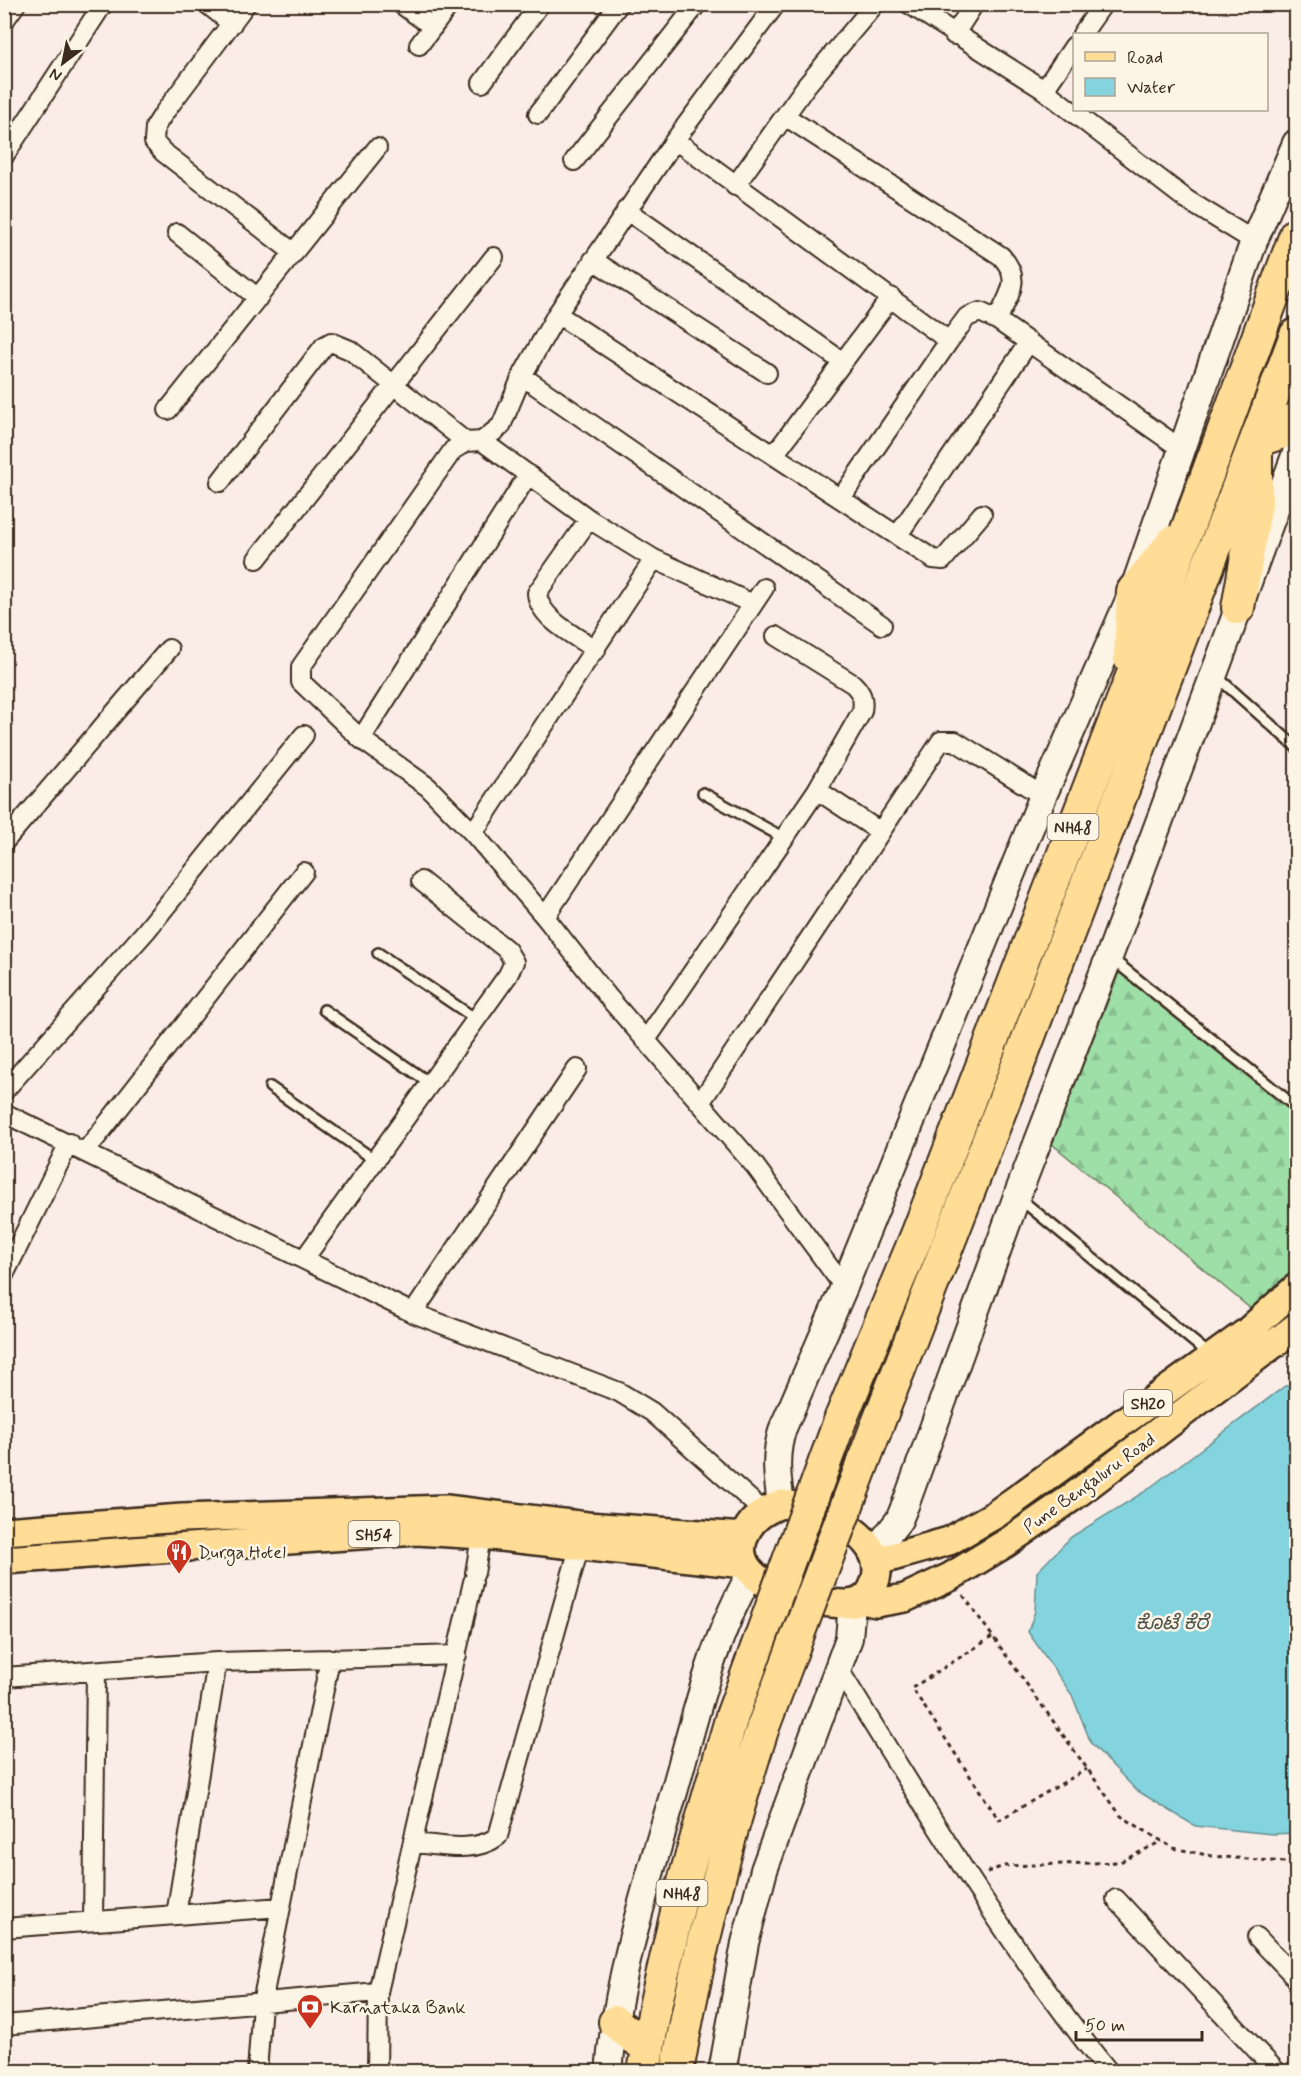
<svg xmlns="http://www.w3.org/2000/svg" width="1301" height="2076" viewBox="0 0 1301 2076" font-family="Mynerve,'Noto Sans Kannada',sans-serif">
<defs>
<pattern id="forest-firs" width="22" height="20" patternUnits="userSpaceOnUse" patternTransform="scale(1.5)"><rect width="22" height="20" fill="#9edea7"/><path d="M5 1l3.5 6h-7zM16 11l3.5 6h-7z" fill="#89bf8f"/></pattern>
</defs>
<rect width="100%" height="100%" fill="#faece7"/>
<filter id="ink" filterUnits="userSpaceOnUse"><feTurbulence type="fractalNoise" baseFrequency=".0167" numOctaves="2"/><feDisplacementMap in="SourceGraphic" scale="12" xChannelSelector="R" yChannelSelector="G"/><feConvolveMatrix kernelMatrix="1 2 1 2 8 2 1 2 1" color-interpolation-filters="sRGB"/></filter>
<g filter="url(#ink)">
<!-- forest -->
<path fill="url(#forest-firs)" stroke="#6c8462" stroke-width="1.5" d="M 1120,970 L 1296,1113 L 1296,1268 L 1251,1309 L 1052,1144 Z"/>
<!-- water -->
<path fill="#83d4de" stroke="#669091" stroke-width="1.5" d="M 1296,1384 L 1296,1833 L 1272,1834 L 1195,1826 L 1136,1790 L 1091,1743 L 1072,1695 L 1028,1632 L 1035,1611 L 1037,1572 L 1071,1537 L 1144,1492 L 1285,1386 Z"/>
<g fill="none" stroke-linecap="round" stroke-linejoin="round">
<!-- lane casing -->
<g stroke="#3b2a1e" stroke-width="14">
<path id="lane" d="M 1215,675 L 1296,747
M 703,793 L 784,838
M 378,953 L 476,1019
M 1111,958 L 1296,1107
M 324,1010 L 430,1083
M 270,1087 L 375,1160
M 1019,1198 L 1210,1355"/>
</g>
<!-- street casing -->
<g stroke="#3b2a1e" stroke-width="22">
<path id="street" d="M 207,4 L 232,24
M 246,4 L 164,113 L 155,127 L 154,142 L 163,152 L 294,253
M 401,4 L 433,27
M 776,4 L 675,140 L 557,314 L 522,376 L 501,426 L 482,441 L 466,442 L 453,450 L 301,667 L 301,682 L 361,739 L 428,787 L 473,833 L 545,917 L 609,998 L 755,1166 L 844,1287
M 909,4 L 1044,90 L 1187,200 L 1254,241
M 4,21 L 16,4
M 1082,34 L 1103,4
M 954,35 L 974,4
M 419,45 L 450,4
M 482,83 L 540,4
M 1044,90 L 1074,46
M 538,114 L 619,4
M 785,116 L 1001,256 C 1023,280 1009,294 997,320
M 675,140 L 949,341
M 4,156 L 103,4
M 574,161 L 697,4
M 735,186 L 806,86 L 875,4
M 626,210 L 843,362
M 177,233 L 258,298
M 593,260 L 767,373
M 557,314 L 933,559 L 943,560 L 982,514
M 522,376 L 882,625
M 168,410 L 377,148
M 482,441 L 589,519 L 654,559 L 753,604
M 774,455 L 891,297
M 220,482 L 324,346 L 331,342 L 350,350 L 466,442
M 841,498 L 949,341 L 967,317 L 980,312 L 997,320 L 1180,448
M 589,519 L 537,593 C 539,619 576,636 596,650
M 898,535 L 1029,342
M 257,559 L 494,257
M 361,739 L 528,475
M 817,790 L 879,831
M 473,833 L 654,559
M 4,842 L 169,649
M 545,917 L 764,588
M 646,1040 L 817,790 L 862,711 C 864,699 862,693 853,684 L 776,636
M 4,1091 L 146,931 L 304,735
M 700,1103 L 941,741 L 955,741 L 1043,796
M 4,1113 L 413,1313 L 619,1392 L 652,1412 L 763,1511
M 85,1152 L 304,872
M 304,1259 L 508,975 L 514,962 L 507,950 L 421,881
M 4,1275 L 69,1143
M 413,1313 L 577,1069
M 475,1573 L 483,1524
M 838,1668 C 924,1806 1007,1946 1109,2072
M 4,1677 L 217,1662
M 413,1843 C 441,1845 475,1854 498,1836 L 579,1548
M 1116,1899 L 1277,2072
M 281,1907 L 176,1915 L 217,1662 L 330,1659
M 93,1921 L 96,1671
M 4,1928 L 176,1915
M 1257,1937 L 1296,1978
M 4,2025 L 378,1992 L 473,1582
M 257,2072 L 262,2003 L 330,1659 L 457,1655
M 377,2072 L 378,1992"/>
</g>
<!-- secondary casing -->
<g stroke="#3b2a1e" stroke-width="30">
<path id="secondary" d="M 781,1504 C 777,1476 774,1455 783,1428 L 844,1287 L 1043,796 L 1133,591 L 1254,241 L 1296,143
M 874,1552 L 899,1520 L 906,1503 L 1017,1196 L 1109,957 L 1296,453
M 609,2072 C 617,1975 647,1885 674,1792 C 695,1718 712,1640 751,1573
M 722,2072 L 745,1943 L 764,1870 L 849,1638 L 852,1604"/>
</g>
<!-- primary casing -->
<g stroke="#3b2a1e" stroke-width="32">
<path id="primary" d="M 781,1504 C 819,1506 898,1540 872,1589 C 867,1599 858,1604 846,1604 C 814,1604 729,1586 743,1540 C 749,1520 763,1511 781,1504 Z
M 4,1531 L 182,1518 L 446,1509 L 587,1526 L 744,1537
M 4,1560 L 417,1531 L 482,1535 L 744,1564
M 878,1561 L 949,1541 L 996,1514 L 1247,1332 L 1296,1288
M 863,1600 L 876,1603 L 905,1598 L 950,1577 L 1006,1543 L 1074,1496 L 1296,1327"/>
</g>
<!-- highway casing -->
<g stroke="#3b2a1e" stroke-width="36">
<path id="highway" d="M 1238,608 L 1256,504 L 1256,441 L 1288,430 L 1296,419
M 1130,658 L 1133,591 L 1173,542
M 841,1418 L 917,1235 L 1153,622 L 1296,234
M 875,1431 L 1023,1052 L 1296,335
M 615,2022 L 646,2047
M 644,2072 L 656,2002 L 684,1882 L 732,1716
M 677,2072 C 698,1951 725,1844 763,1727"/>
</g>
<!-- path -->
<path stroke="#3b2a1e" stroke-width="3" stroke-dasharray="4.5 4.5" stroke-linecap="butt" d="M 963,1595 L 1121,1816 L 1173,1848 L 1212,1856 L 1296,1863
M 992,1637 L 912,1688 L 999,1820 L 1087,1769
M 987,1872 L 1004,1866 L 1120,1862 L 1162,1841"/>
<!-- lane -->
<use href="#lane" stroke="#fcf5e5" stroke-width="9"/>
<!-- street -->
<use href="#street" stroke="#fcf5e5" stroke-width="18"/>
<!-- secondary -->
<use href="#secondary" stroke="#fcf5e5" stroke-width="26"/>
<!-- primary -->
<use href="#primary" stroke="#ffdd96" stroke-width="27"/>
<!-- highway -->
<use href="#highway" stroke="#ffdd96" stroke-width="32"/>
<!-- highway-bridge casing -->
<g stroke="#3b2a1e" stroke-width="36" stroke-linecap="butt">
<path id="highway-bridge" d="M 732,1716 L 841,1418
M 763,1727 L 875,1431"/>
</g>
<!-- highway-bridge -->
<use href="#highway-bridge" stroke="#ffdd96" stroke-width="32"/>
</g>
</g>
<!-- icons -->
<defs>
<g id="restaurant-pin" transform="scale(1.35)"><path d="M0 17L-7.5 6A9.5 9.5 0 1 1 7.5 6Z" fill="#c8321e" stroke="#fcf5e5"/><path d="M-5-6h1v4h1v-4h1v4h1v-4h1v5L-1.5 .5V6h-2V.5L-5-1ZM5-6V6H3V1.5H1.5Q1.5-4 5-6Z" fill="#fff"/></g>
<g id="bank-pin" transform="scale(1.35)"><path d="M0 17L-7.5 6A9.5 9.5 0 1 1 7.5 6Z" fill="#c8321e" stroke="#fcf5e5"/><path d="M-6-4H6V4H-6ZM0-2.3a2.3 2.3 0 1 0 0 4.6a2.3 2.3 0 1 0 0-4.6Z" fill="#fff"/></g>
</defs>
<g fill-rule="evenodd">
<use href="#restaurant-pin" x="179" y="1552"/>
<use href="#bank-pin" x="310" y="2007"/>
</g>
<g text-anchor="middle" stroke-width="5" stroke-linejoin="round" paint-order="stroke">
<!-- shield labels -->
<g fill="#fcf5e5" stroke="#75675a" stroke-width="1.5">
<rect x="1047.5" y="814" width="51" height="26" rx="4.5"/>
<rect x="1124" y="1390" width="48" height="26" rx="4.5"/>
<rect x="348.5" y="1521" width="51" height="26" rx="4.5"/>
<rect x="656.5" y="1880" width="51" height="26" rx="4.5"/>
</g>
<g font-size="16" font-weight="bold" fill="#3b2a1e">
<text x="1073" y="833">NH48</text>
<text x="1148" y="1409">SH20</text>
<text x="374" y="1540">SH54</text>
<text x="682" y="1899">NH48</text>
</g>
<!-- street labels -->
<g font-size="18" fill="#3b2a1e" stroke="#fcf5e5">
<text transform="translate(1089 1483) rotate(-36)" y="6">Pune Bengaluru Road</text>
</g>
<!-- poi labels -->
<g font-size="18" fill="#3b2a1e" stroke="#fcf5e5" text-anchor="start">
<text x="198" y="1558">Durga Hotel</text>
<text x="330" y="2013">Karnataka Bank</text>
</g>
<!-- water labels -->
<g font-size="20" font-style="italic" fill="#4d544e" stroke="#fcf5e5">
<text x="1172" y="1629">ಕೊಟೆ ಕೆರೆ</text>
</g>
</g>
<!-- margin -->
<rect width="1301" height="2076" fill="none" stroke="#fcf5e5" stroke-width="24"/>
<rect x="12" y="12" width="1277" height="2052" fill="none" stroke="#3b2a1e" stroke-width="2" filter="url(#ink)"/>
<!-- legend -->
<rect x="1073" y="33" width="195" height="78" fill="#fcf5e5" stroke="#afa495" stroke-width="1.5"/>
<rect x="1085" y="52" width="30" height="9" fill="#ffdd96" stroke="#afa495" stroke-width="1.5"/>
<text x="1127" y="63" font-size="18" fill="#3b2a1e">Road</text>
<rect x="1085" y="78" width="30" height="18" fill="#83d4de" stroke="#afa495" stroke-width="1.5"/>
<text x="1127" y="93" font-size="18" fill="#3b2a1e">Water</text>
<!-- north arrow -->
<g transform="translate(63 63) rotate(212)" stroke="#fcf5e5" stroke-width="4.5" paint-order="stroke">
<path d="M0-4.5L10 22L0 15L-10 22Z" fill="#3b2a1e"/>
<text y="-9" font-size="16" font-weight="bold" text-anchor="middle" fill="#3b2a1e">N</text>
</g>
<!-- scale -->
<path d="M1076 2031v9h126v-9" fill="none" stroke="#3b2a1e" stroke-width="3"/>
<text x="1085" y="2031" font-size="18" fill="#3b2a1e" stroke="#fcf5e5" stroke-width="4.5" paint-order="stroke">50 m</text>
</svg>
